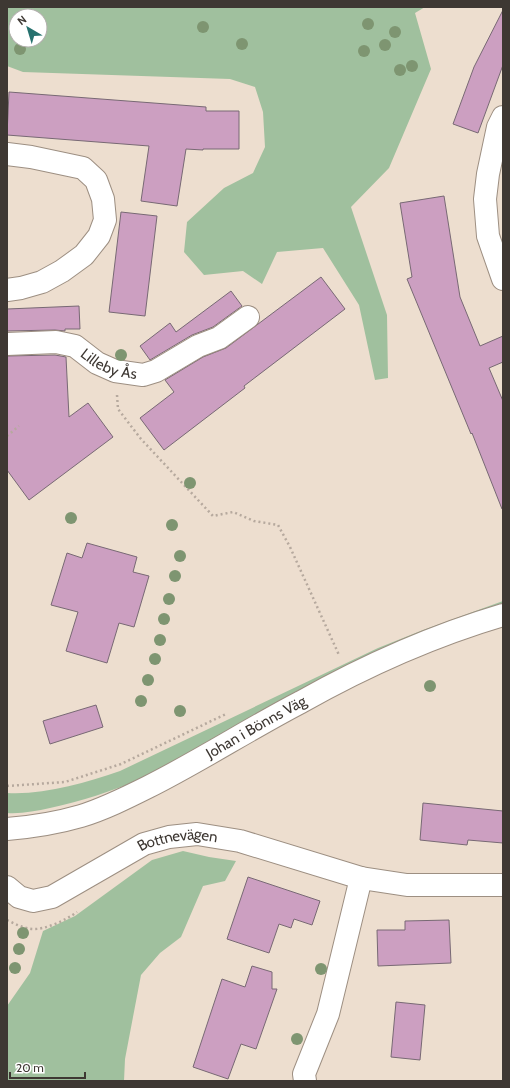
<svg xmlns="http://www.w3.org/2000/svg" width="510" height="1088" viewBox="0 0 510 1088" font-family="Cabin,sans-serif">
<rect width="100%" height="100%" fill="#eddecf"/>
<!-- green -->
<path fill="#a0c09e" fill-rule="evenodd" d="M 7,7 L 425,7 L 415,13 L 431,69 L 389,168 L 351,207 L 387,315 L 388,378 L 375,380 L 359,305 L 323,248 L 277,252 L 262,284 L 243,271 L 204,275 L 184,252 L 187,222 L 224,188 L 253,173 L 265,147 L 263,112 L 255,87 L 230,79 L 23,72 L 7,66 ZM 16,16 L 40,16 L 40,40 L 16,40 Z
M 503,601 L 503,603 L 409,637 L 358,660 L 142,779 C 112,791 82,801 50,808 C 36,811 21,814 7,813 L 7,793 C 45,795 84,783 120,771 L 378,648 L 423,630 Z
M 183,851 L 209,857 L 236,861 L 225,881 L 203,886 L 181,937 L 160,953 L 141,975 L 125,1059 L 124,1081 L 7,1081 L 7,1006 L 30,973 L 43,931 L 75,916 L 152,860 Z"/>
<!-- building -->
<path fill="#cc9fc1" stroke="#786974" d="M 503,10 L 503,65 L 478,133 L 453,124 L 474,67 Z
M 9,92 L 206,107 L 206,111 L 239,111 L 239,149 L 203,149 L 203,150 L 186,149 L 177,206 L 141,201 L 149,146 L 7,135 Z
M 444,196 L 460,297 L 480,346 L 503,336 L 503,362 L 489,368 L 503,401 L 503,509 L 502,509 L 472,433 L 471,434 L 407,279 L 412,277 L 400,203 Z
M 121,212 L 157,216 L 145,316 L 109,312 Z
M 321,277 L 345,309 L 244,386 L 245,388 L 164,450 L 140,418 L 174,392 L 165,380 L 203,357 L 226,348 Z
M 231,291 L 242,306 L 213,327 L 192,335 L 150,360 L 140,346 L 170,323 L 176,332 Z
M 79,306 L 80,329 L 65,329 L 65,331 L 55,330 L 7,331 L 7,309 Z
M 55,355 L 66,357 L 69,417 L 88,403 L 113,437 L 29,500 L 7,470 L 7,356 Z
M 87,543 L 137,557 L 133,572 L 149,576 L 134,627 L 119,623 L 107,663 L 66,651 L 78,612 L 51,605 L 67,553 L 82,558 Z
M 96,705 L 103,727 L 50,744 L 43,721 Z
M 423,803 L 503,811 L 503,843 L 468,840 L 467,845 L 420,840 Z
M 248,877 L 320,901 L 312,925 L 294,919 L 291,928 L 279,924 L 269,953 L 227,939 Z
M 449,920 L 451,963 L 378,966 L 377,930 L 405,930 L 405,921 Z
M 252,966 L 272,972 L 272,989 L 277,989 L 256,1049 L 241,1044 L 228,1079 L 193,1067 L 222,979 L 245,987 Z
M 396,1002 L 425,1005 L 420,1060 L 391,1057 Z"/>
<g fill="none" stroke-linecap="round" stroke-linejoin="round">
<!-- street casing -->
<g stroke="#9d8f82" stroke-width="24">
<g id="street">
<path d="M 503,117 L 498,127 L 488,174 L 485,199 L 488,236 L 503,279"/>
<path d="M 7,154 L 31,157 L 83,168 L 96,180 L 103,199 L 105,220 L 99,236 L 84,255 L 62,271 L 42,282 L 21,288 L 7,290"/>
<path id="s1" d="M 7,344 L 56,342 L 75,346 L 97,363 L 115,371 L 143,375 L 156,371 L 198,346 L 219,338 L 248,317"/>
<path id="s2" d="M 7,829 C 32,827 57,823 81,816 C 104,809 126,798 148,787 C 200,761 249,729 301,702 C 365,666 432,636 503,615"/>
<path id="s3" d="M 7,887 L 19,897 L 33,901 L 52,897 L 144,844 L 169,837 L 197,834 L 240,841 L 361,878 L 407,885 L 503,885"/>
<path d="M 305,1081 L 304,1074 L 328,1014 L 361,878"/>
</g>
</g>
<!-- path -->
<path stroke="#b6a99e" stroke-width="2.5" stroke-dasharray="2 3" stroke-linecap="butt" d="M 117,395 L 118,409 L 141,439 L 213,516 L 233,512 L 254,521 L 278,525 L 290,547 L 339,655
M 7,436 L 19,426
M 7,786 L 65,782 L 121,764 L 226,714
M 7,920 C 15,924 23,928 32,929 C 45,930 66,920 77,912"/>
<!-- street -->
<use href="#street" stroke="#fff" stroke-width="22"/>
</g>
<!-- trees -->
<g fill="#7e9571">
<circle cx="368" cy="24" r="6"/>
<circle cx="203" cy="27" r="6"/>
<circle cx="395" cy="32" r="6"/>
<circle cx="242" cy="44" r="6"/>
<circle cx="385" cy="45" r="6"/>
<circle cx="20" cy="49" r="6"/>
<circle cx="364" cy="51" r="6"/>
<circle cx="412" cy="66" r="6"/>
<circle cx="400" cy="70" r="6"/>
<circle cx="121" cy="355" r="6"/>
<circle cx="190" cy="483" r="6"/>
<circle cx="71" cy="518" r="6"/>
<circle cx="172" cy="525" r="6"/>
<circle cx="180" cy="556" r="6"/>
<circle cx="175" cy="576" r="6"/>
<circle cx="169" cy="599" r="6"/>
<circle cx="164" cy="619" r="6"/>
<circle cx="160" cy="640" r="6"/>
<circle cx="155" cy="659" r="6"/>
<circle cx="148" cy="680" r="6"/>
<circle cx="430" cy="686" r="6"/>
<circle cx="141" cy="701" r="6"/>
<circle cx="180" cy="711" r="6"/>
<circle cx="23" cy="933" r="6"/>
<circle cx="19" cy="949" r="6"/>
<circle cx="15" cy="968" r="6"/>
<circle cx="321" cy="969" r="6"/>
<circle cx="297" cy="1039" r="6"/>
</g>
<g text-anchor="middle" stroke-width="3" stroke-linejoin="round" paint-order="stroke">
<!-- street labels -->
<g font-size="15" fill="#3e3833" stroke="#fff">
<text dy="5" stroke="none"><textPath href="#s1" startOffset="108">Lilleby Ås</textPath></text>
<text dy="5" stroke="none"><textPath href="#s2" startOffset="272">Johan i Bönns Väg</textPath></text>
<text dy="5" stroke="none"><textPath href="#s3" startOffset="190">Bottnevägen</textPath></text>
</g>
</g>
<!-- border -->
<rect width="510" height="1088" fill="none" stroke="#3e3833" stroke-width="16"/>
<!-- north arrow -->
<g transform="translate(28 28) rotate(322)"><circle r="19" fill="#ffffff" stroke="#b2afad"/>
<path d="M0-3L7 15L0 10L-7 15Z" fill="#26716e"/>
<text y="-6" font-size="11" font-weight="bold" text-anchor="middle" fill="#3e3833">N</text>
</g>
<!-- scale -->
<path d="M10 1072v6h75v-6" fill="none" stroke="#3e3833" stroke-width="2"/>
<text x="16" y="1072" font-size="12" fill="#3e3833" stroke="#ffffff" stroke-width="3" paint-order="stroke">20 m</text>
</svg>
